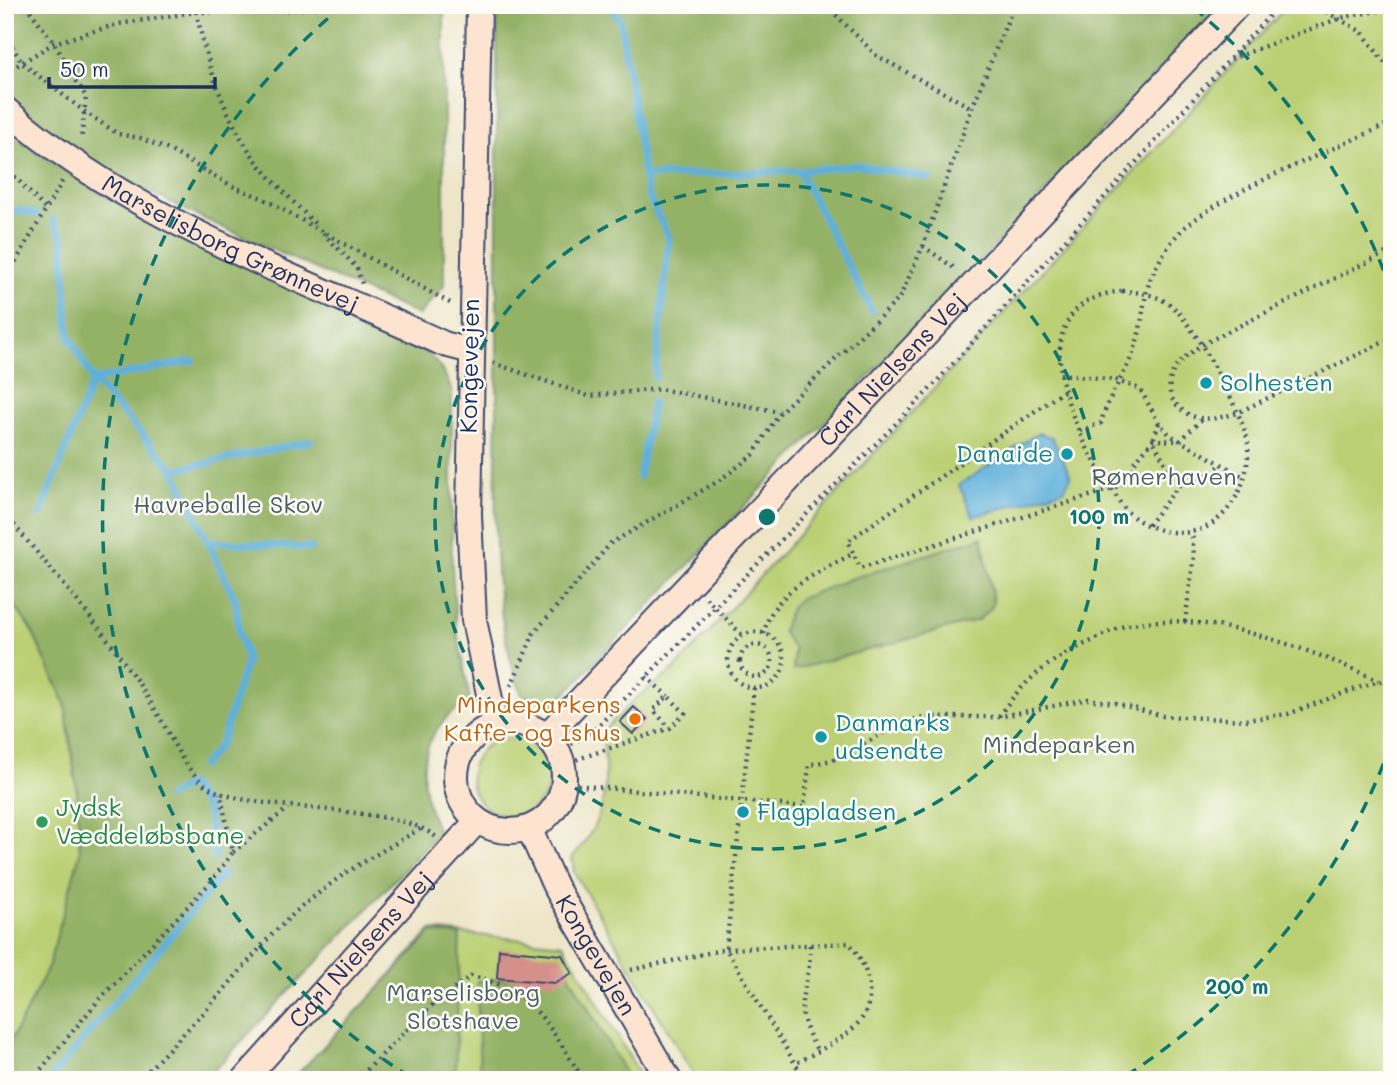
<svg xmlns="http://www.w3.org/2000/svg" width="1397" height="1085" viewBox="0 0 1397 1085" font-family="Mali,sans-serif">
<rect width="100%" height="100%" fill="#fdfcf7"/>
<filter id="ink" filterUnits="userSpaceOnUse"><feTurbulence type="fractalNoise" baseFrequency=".0143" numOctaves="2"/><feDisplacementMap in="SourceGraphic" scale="14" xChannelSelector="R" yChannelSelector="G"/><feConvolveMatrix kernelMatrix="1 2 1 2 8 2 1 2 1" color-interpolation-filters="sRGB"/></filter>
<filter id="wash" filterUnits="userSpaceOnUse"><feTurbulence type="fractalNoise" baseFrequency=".00686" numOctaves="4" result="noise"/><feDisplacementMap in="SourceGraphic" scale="28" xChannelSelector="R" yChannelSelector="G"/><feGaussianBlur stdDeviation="1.57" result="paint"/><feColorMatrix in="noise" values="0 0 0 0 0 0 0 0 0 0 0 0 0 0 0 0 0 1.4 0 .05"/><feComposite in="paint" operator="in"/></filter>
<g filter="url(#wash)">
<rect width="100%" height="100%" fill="#eee5c7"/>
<!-- green -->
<path fill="#bbd074" stroke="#6b8069" stroke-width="2" d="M 1288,5 L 1392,5 L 1392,1080 L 697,1080 L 574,872 L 572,857 C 608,820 609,782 602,732 L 635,699 L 674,670 Z
M 5,591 L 32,631 L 65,703 L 77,791 L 80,853 L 48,968 L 14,1035 L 5,1043 Z
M471 777a39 39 0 1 1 78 0a39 39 0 1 1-78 0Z
M 431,930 L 563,944 L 643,1080 L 296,1080 Z"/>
<!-- forest -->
<path fill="#94b266" stroke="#587062" stroke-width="2" d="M 5,5 L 444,5 L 444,286 L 419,315 C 349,284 279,253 209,221 C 137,187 63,152 5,95 Z
M 497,5 L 1220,5 L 1021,218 L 553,706 L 522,695 C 486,603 497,497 497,399 C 497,268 497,137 497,5 Z
M 5,128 C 88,194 182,238 277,282 C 319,301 393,325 426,352 C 438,362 447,377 452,391 L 452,567 L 456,625 L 470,700 C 416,731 414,781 439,833 L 205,1080 L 5,1080 L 5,1043 L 14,1035 L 48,968 L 80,853 L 77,791 L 65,703 L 32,631 L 5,591 Z
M 982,537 L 993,601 L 992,607 L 978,620 L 793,670 L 794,650 L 782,631 L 791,608 L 799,599 L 850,579 Z
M 432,932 L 460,935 L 455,1080 L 292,1080 Z
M 558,955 L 629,1080 L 480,1080 L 477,981 L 544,976 Z"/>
<!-- water -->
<path fill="#5fb0da" stroke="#3d709c" stroke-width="2" d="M 1038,433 L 1052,437 L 1071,477 L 1064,490 L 973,517 L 959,485 Z"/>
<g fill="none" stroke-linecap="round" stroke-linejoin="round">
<!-- stream -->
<path stroke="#5fb0da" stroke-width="7" d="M 607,5 L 620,20 L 647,193 L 669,238 L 655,378
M 799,171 L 858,165 L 929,178
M 646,176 L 799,171 L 872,311
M 5,208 L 36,214
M 53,220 L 63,238 L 69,336 L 93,380 L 174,470 L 236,601 L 239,633 L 247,660 L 221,743 L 202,766
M 174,470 L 311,441
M 639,477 L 653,402
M 40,515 L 93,380 L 193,361
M 207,541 L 312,548
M 189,785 L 207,808 L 215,858
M 168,797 L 190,784
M 49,1080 L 224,873"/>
</g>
<g id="blocks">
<!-- building -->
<path fill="#d6908a" d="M 634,707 L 647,719 L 633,734 L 620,722 Z
M 499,949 L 562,955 L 572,973 L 555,983 L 497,978 Z"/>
</g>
</g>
<g filter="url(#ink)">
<use href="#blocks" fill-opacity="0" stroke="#3b4a6e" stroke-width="2"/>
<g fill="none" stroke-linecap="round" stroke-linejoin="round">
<!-- secondary casing -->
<g stroke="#3b4a6e" stroke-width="28">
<g id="secondary">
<path d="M 479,5 L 469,514 L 474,620 L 495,724"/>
<path id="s1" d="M 5,109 C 131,219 294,275 444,344 L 471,351"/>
<circle cx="510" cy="777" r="54"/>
<path id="s2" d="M 546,736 L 1238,5"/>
<path id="s3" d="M 529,828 L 555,886 L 669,1080"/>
<path id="s4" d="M 244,1080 L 477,821"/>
</g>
</g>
<!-- path -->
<path stroke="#3b4a6e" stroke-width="4.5" stroke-dasharray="2 5" stroke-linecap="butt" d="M 26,5 L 54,43 L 86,97 L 81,140
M 195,5 C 206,62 225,123 262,168 C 279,188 299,207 317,226
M 826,5 L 877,56 L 972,108
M 1314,5 L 1362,32 L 1392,73
M 5,34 L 22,63 L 85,112 L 118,134 L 140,138 L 169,150 L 232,186 L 262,198 L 450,303
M 1231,59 L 1340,18 L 1388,9
M 5,73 L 54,43 L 118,24 L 196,12 L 264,12 L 349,5
M 5,166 L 46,210
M 323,233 L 357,268 L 362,284
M 923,246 L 957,270
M 1392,250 L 1201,345 C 1181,360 1165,370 1171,397 C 1188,424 1209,421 1237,413 L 1392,338
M 5,280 L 63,180
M 1122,291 C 1140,292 1153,294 1168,303 C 1191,317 1245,417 1248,444 C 1250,474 1237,506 1213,523 C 1188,541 1146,532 1126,510 C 1118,501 1112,489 1105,479 C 1070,425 1016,303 1122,291 Z
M 493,363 L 589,396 L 660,389 L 780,412
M 1060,374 L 1115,380 L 1140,389 L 1159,423 L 1170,435 L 1244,477
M 1064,391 L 848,541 L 860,568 L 1112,489 L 1130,480 L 1135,462 L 1153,440 L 1180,441 L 1201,420
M 1159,423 L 1153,440 L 1167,467 L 1184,479 L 1207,475 L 1223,464
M 1080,431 L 1101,423 C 1108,394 1129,371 1137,341 C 1144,317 1143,292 1155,269 C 1164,252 1175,234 1190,223 C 1242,184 1326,153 1386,125 L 1392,137
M 5,514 C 61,582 121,648 164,725 C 178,751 191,782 220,793 C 275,813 397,805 436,837
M 1148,525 L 1184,479
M 706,598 L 743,636
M 1185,622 L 1194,556 L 1192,533
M728 660a28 28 0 1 1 56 0a28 28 0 1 1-56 0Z
M 764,634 C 771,591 820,572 854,553
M740 661a16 16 0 1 1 32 0a16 16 0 1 1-32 0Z
M 646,677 L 668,696
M 511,686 L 534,633 L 611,543 L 717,482 L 753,455 L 780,412 L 899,299 L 923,246 L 972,108 L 1014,5
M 754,688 L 726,949 L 805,1080
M 999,716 C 1023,681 1048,661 1087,643 C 1097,639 1106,633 1116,629 C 1187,602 1313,649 1378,681
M 571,744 L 591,733 L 930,389 L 1279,5
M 563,764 L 670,728 L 685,713 L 668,696 L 653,710 L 670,728
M 564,784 L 804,807 L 809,765 L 840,758 L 902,722 L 927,717 L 998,717 L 1088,699 L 1115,703 L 1163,716 L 1245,720 L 1288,714 L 1352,690 L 1379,681 L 1392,682
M 233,852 L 288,808
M 810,945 C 811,996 787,997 817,1050
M 631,970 L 726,949 L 849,943 C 867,963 879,999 859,1022 C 844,1040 815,1052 795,1064
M 32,1080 L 98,1001 L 210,883 L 233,852 L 220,793
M 139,1080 L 209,1007 L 273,933 L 302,906 L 345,873 L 423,827
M 357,1080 L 433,1004 L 471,976 C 534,988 551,1030 584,1080"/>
<!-- secondary -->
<use href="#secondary" stroke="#fde4d1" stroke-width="24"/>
</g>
</g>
<!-- distance rings -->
<g fill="none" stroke="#0f766e" stroke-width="3.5" stroke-dasharray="12 9">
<circle cx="767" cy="517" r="332"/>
<path d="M1391 744A664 664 0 0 1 1124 1077M410 1077A664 664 0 0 1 340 8M1194 8A664 664 0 0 1 1391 290"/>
</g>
<!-- markers -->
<g fill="#0f9aa8" stroke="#fdfcf7" stroke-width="2.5">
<circle cx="1206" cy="383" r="7"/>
<circle cx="1067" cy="454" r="7"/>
<circle cx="821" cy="737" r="7"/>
<circle cx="743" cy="812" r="7"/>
</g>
<circle fill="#e8710a" stroke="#fdfcf7" stroke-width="2.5" cx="635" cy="719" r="7"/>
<circle fill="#2e9e5b" stroke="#fdfcf7" stroke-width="2.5" cx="42" cy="822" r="7"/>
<g text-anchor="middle" stroke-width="5" stroke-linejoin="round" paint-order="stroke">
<!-- street labels -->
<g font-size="24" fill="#1b2f5e" stroke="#fdfcf7">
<text dy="8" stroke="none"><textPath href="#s1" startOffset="264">Marselisborg Grønnevej</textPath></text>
<text transform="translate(470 366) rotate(-89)" y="8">Kongevejen</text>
<text dy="8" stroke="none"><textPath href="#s2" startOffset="504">Carl Nielsens Vej</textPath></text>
<text dy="8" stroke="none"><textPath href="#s4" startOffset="175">Carl Nielsens Vej</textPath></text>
<text dy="8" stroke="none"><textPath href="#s3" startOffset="144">Kongevejen</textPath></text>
</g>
<!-- culture labels -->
<g font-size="24" fill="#0d838f" stroke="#fdfcf7" text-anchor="start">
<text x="1220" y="391">Solhesten</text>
<text x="1053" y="462" text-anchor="end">Danaide</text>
<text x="835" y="731">Danmarks<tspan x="835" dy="28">udsendte</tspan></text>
<text x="757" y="820">Flagpladsen</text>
</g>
<!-- park labels -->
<g font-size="24" fill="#4b5f65" stroke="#fdfcf7">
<text x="1164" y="485">Rømerhaven</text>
<text x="228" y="513">Havreballe Skov</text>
<text x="1059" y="753">Mindeparken</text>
<text x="463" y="1001">Marselisborg<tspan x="463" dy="28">Slotshave</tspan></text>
</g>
<!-- food labels -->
<g font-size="24" fill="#c56008" stroke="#fdfcf7" text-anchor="end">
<text x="621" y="713">Mindeparkens<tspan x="621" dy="28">Kaffe- og Ishus</tspan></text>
</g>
<!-- leisure labels -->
<g font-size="24" fill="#27864d" stroke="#fdfcf7" text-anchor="start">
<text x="56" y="816">Jydsk<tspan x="56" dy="28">Væddeløbsbane</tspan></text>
</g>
</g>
<circle cx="767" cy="517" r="10" fill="#0f766e" stroke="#fdfcf7" stroke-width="3.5"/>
<g font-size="21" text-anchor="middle" font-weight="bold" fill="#0f766e" stroke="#fdfcf7" stroke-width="5" stroke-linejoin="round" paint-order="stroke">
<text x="1099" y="524">100 m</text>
<text x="1237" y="994">200 m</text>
</g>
<!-- margin -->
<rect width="1397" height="1085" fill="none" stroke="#fdfcf7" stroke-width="28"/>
<!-- scale -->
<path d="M49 77v10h166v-10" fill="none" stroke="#1b2f5e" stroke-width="3.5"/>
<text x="60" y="77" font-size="21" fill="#1b2f5e" stroke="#fdfcf7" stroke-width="5" paint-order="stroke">50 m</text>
</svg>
